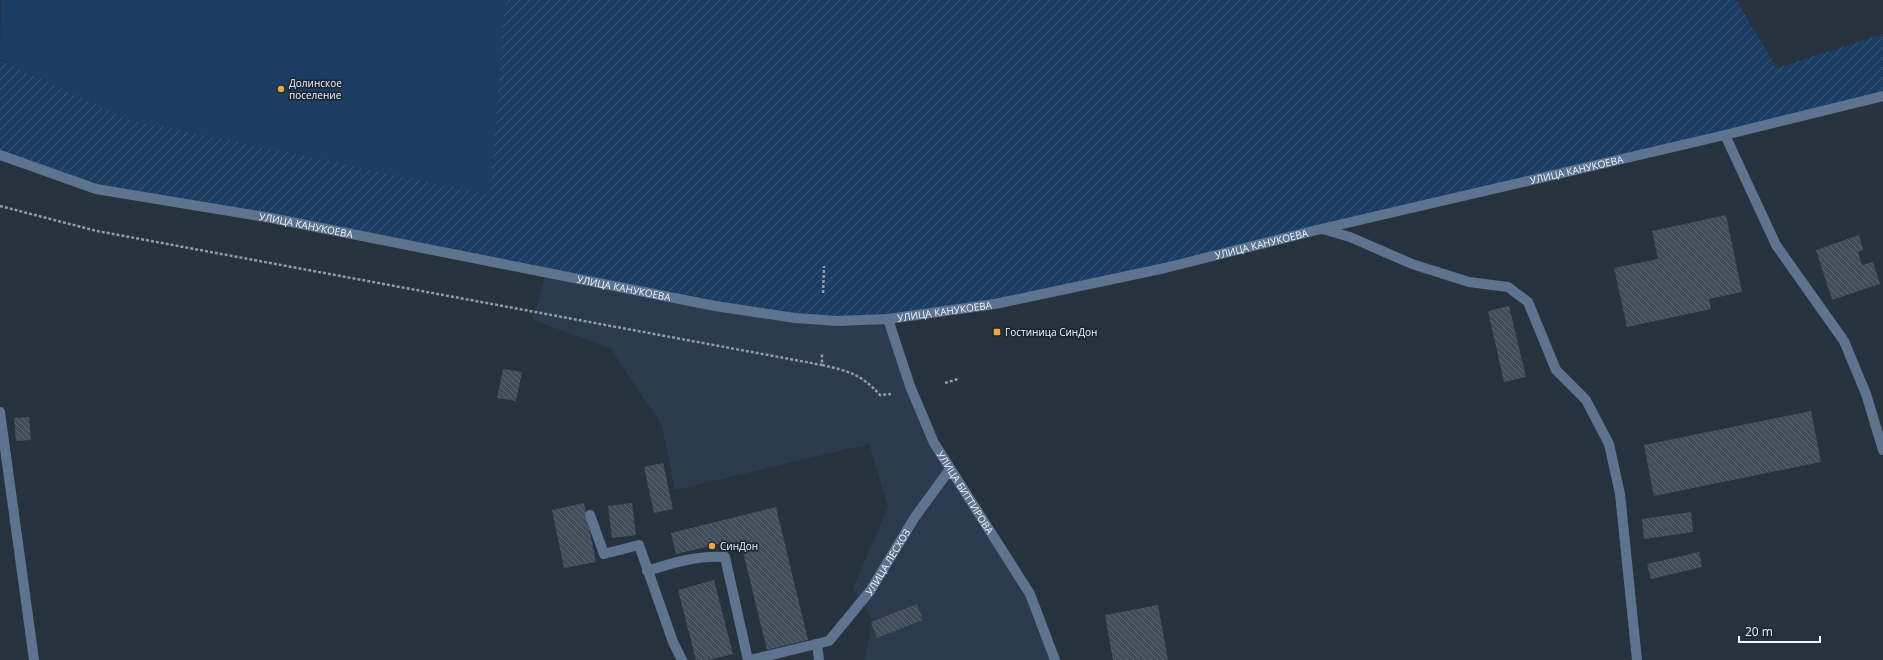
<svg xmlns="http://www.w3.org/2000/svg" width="1883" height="660" viewBox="0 0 1883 660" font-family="'Open Sans',sans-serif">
<defs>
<pattern id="garden-furrows" width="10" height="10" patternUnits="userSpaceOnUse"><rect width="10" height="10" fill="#1b3d63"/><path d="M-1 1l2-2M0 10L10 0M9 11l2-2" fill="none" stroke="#3c5a7a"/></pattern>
<pattern id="building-back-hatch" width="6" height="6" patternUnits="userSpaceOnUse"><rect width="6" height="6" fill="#404c5a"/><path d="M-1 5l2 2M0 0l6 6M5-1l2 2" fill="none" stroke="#5c6673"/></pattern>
</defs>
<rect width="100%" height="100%" fill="#27323f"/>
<!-- built -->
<path fill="#2b3a4d" d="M 546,273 L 888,319 L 920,412 L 1030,594 L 1055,660 L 864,660 L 873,621 L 853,589 L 888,507 L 869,444 L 675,490 L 662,425 L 610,348 L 533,320 Z"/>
<!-- grass -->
<path fill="#1b3d63" d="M 1,0 L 508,0 L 504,11 L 490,195 L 127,120 L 0,59 Z"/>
<!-- garden -->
<path fill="url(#garden-furrows)" d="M 508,0 L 1736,0 L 1777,68 L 1883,34 L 1883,96 L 1165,268 L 888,319 L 795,318 L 96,189 L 0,155 L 0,60 L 127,119 L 490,195 L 504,11 Z"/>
<!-- building -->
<path fill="url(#building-back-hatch)" d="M 1726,215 L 1742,292 L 1709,299 L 1711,309 L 1627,327 L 1614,268 L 1658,259 L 1652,231 Z
M 1859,235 L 1863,250 L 1858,252 L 1862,265 L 1873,262 L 1880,284 L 1832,300 L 1816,250 Z
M 1509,306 L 1526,377 L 1504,382 L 1488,311 Z
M 503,369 L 522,372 L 516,401 L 497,398 Z
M 1811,411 L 1821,462 L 1654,496 L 1644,445 Z
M 29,417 L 31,440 L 16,441 L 14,418 Z
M 663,463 L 673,509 L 654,513 L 644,467 Z
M 584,503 L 596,562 L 564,568 L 552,510 Z
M 632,503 L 636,535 L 612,538 L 608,506 Z
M 776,507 L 808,640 L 767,650 L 742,548 L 725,552 L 723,543 L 676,554 L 671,533 Z
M 1691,512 L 1693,532 L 1644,539 L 1642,519 Z
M 1699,552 L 1702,567 L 1651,579 L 1647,564 Z
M 714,580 L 733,654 L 709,660 L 696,660 L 678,590 Z
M 917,604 L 923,620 L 877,638 L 871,622 Z
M 1158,605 L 1168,660 L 1113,660 L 1105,615 Z"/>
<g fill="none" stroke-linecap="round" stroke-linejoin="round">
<!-- path -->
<path stroke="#919aa5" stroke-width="2.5" stroke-dasharray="3 2" stroke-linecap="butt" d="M 0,206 L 97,231 L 822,365 L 822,354
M 823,293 L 824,266
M 822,365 C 848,371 861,374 880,395 L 891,394
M 945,383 L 958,379"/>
<!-- minor -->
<g stroke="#5d738e" stroke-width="10">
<path d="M 1725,135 L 1776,245 L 1844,341 L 1866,394 L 1883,450"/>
<path id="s1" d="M 0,155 L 96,189 L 271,218 L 715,306 L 795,318 L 837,321 L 888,319 L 995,304 L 1165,268 L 1321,229 L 1725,135 L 1883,96"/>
<path d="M 1322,229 L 1350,237 L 1412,264 L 1469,282 L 1508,287 L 1528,302 L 1556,370 L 1586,400 L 1609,444 L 1620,494 L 1637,660"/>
<path id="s2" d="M 888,319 L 910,386 L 934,443 L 1030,594 L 1055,660"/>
<path d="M 0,412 L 34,660"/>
<path d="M 590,515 L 604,554 L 639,545 L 673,642 L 682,660"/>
<path d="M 647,571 C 672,563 698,555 725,557 L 748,660"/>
<path d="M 817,644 L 819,660"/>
<path id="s3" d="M 750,660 L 829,641 L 870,591 L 915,517 L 950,469"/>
</g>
</g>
<!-- markers -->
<g fill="#efa73d" stroke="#1d2835" stroke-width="1.5">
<circle cx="281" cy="89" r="4"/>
<rect x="993" y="328" width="8" height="8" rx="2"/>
<circle cx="712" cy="546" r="4"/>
</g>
<g text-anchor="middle" stroke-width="3.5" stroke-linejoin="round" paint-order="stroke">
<!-- poi labels -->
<g font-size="10" fill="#eef5fe" stroke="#1d2835" text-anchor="start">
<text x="289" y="87">Долинское<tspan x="289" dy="12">поселение</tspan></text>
<text x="1005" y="336">Гостиница СинДон</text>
<text x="720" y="550">СинДон</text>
</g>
<!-- street labels -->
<g font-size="10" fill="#eef5fe" stroke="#1d2835">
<text dy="4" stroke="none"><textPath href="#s1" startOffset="1611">УЛИЦА КАНУКОЕВА</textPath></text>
<text dy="4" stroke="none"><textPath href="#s1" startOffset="315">УЛИЦА КАНУКОЕВА</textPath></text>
<text dy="4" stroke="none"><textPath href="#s1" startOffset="1287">УЛИЦА КАНУКОЕВА</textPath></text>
<text dy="4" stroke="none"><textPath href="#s1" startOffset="639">УЛИЦА КАНУКОЕВА</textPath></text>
<text dy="4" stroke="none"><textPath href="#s1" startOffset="963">УЛИЦА КАНУКОЕВА</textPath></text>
<text dy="4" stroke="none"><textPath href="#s2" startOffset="191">УЛИЦА БИТТИРОВА</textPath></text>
<text dy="4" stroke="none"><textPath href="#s3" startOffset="180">УЛИЦА ЛЕСХОЗ</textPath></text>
</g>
</g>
<!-- scale -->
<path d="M1739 636v6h81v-6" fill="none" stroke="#eef5fe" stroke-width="2"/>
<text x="1745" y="636" font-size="12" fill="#eef5fe" stroke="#1d2835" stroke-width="3" paint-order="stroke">20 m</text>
</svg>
